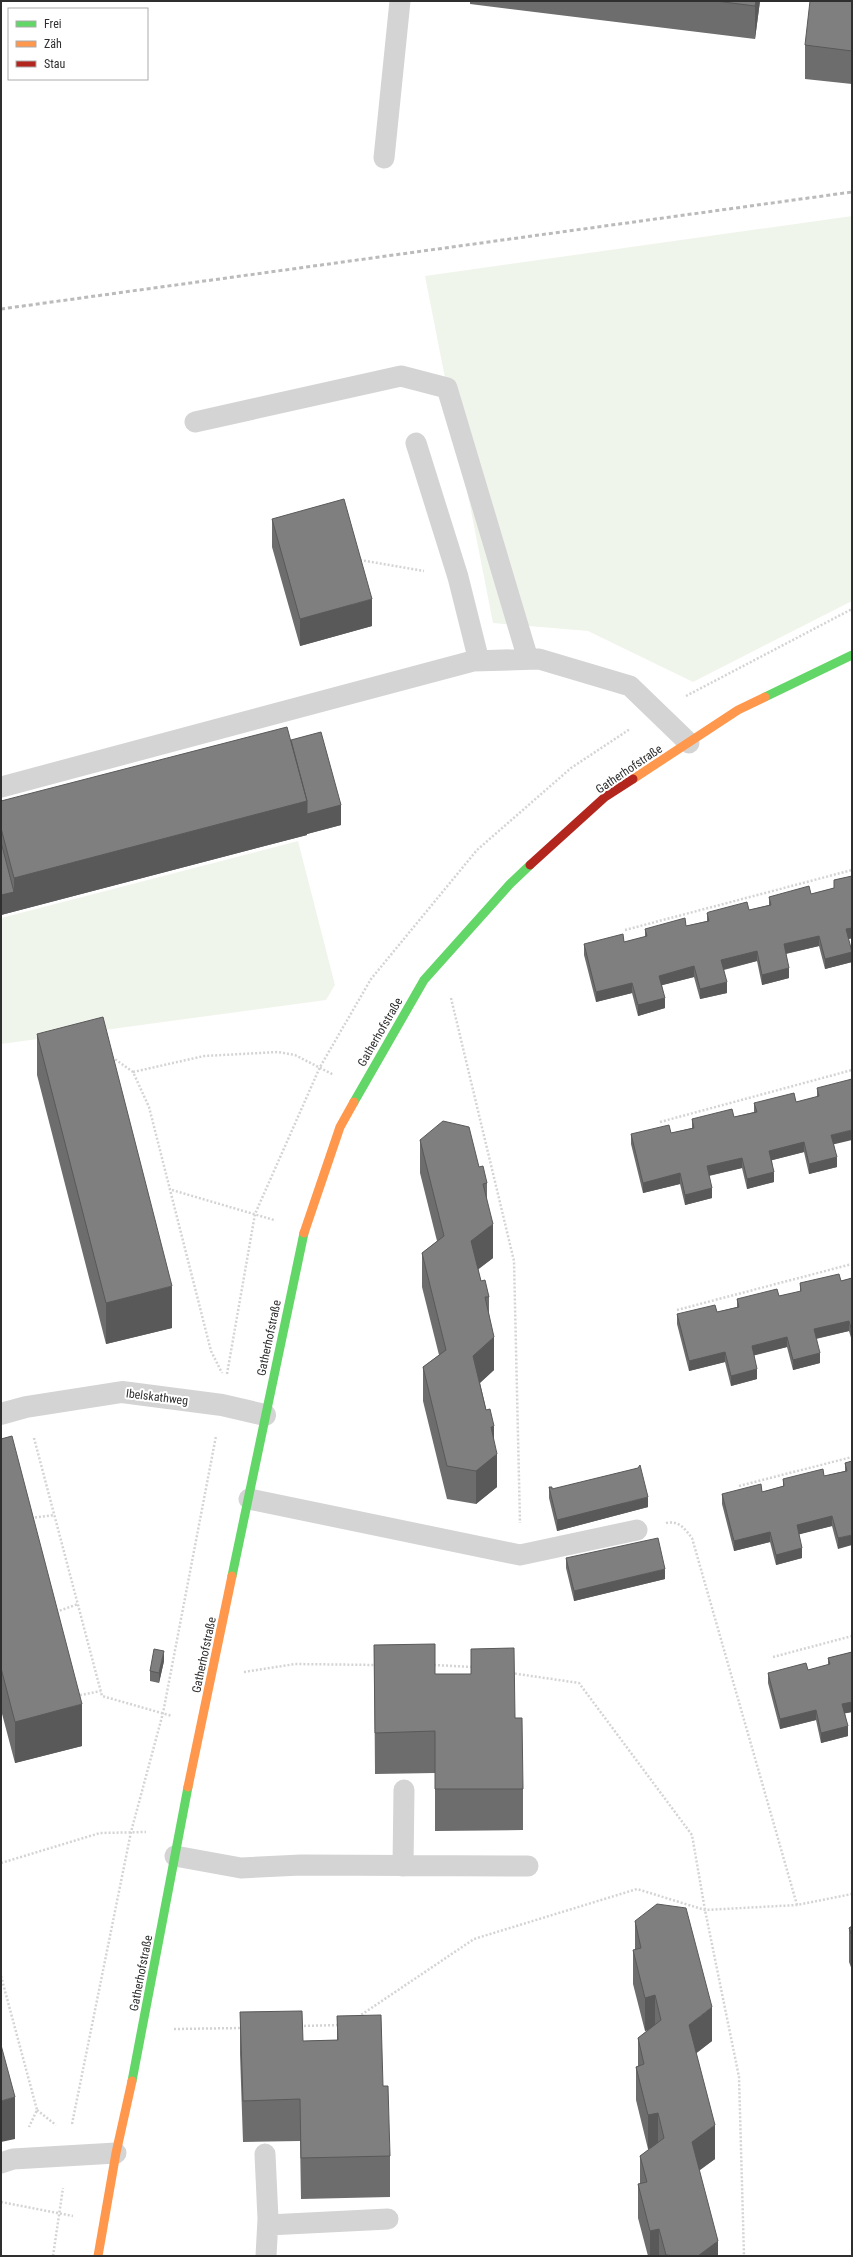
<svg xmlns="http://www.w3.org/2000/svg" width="853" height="2257" viewBox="0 0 853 2257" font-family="'Roboto Condensed',sans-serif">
<rect width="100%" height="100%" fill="#fff"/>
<!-- green -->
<path fill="#f0f5ec" d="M 852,216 L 852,601 L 693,682 L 588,631 L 493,623 L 425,276 Z
M 298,841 L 335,985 L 326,1000 L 1,1044 L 1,918 Z"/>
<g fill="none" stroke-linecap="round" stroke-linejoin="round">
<!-- path -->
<path stroke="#d4d4d4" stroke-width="2.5" stroke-dasharray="2 2" stroke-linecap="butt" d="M 360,560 L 424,571
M 686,696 L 852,609
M 625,930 L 852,870
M 451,998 L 514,1261 L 520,1523
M 112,1057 L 133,1072 L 149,1107 L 211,1351 L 222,1373
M 133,1072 L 204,1056 L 278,1052 L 295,1055 L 334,1075
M 660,1122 L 852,1070
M 172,1190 L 274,1220
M 677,1310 L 852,1264
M 227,1374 L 255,1214 L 320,1067 L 371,979 L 477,850 L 571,768 L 630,729
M 34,1438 L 102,1696 L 172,1716
M 739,1486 L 852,1457
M 31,1518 L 55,1515
M 666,1523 C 679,1520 685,1529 692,1538 L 797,1905
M 56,1612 L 78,1604
M 773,1657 L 852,1636
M 434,1665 L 473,1667
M 244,1672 L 295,1664 L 377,1665
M 511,1673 L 579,1683 L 692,1835 L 705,1910 L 739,2077 L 744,2256
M 76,1696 L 101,1691
M 1,1863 L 100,1833 L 146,1832
M 1,1976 L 37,2110 L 29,2127
M 358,2017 L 474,1939 L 637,1889 L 705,1910 L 797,1905 L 852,1894
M 300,2026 L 339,2025
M 174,2029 L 243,2028
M 37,2110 L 56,2125
M 72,2124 L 131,1832 L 163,1713 L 216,1436
M 1,2202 L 73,2216
M 53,2256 L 63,2188"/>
<!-- lane -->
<path stroke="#d4d4d4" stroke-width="21" d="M 384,158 L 400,1
M 195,422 L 401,376 L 447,388 L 528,659
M 416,443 L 458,577 L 479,661
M 1,787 L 473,661 L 539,659 L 630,686 L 689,743
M 249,1499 L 520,1555 L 637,1530
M 175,1856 L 241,1868 L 301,1865 L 528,1866
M 403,1866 L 404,1790
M 265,2154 L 268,2219 L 266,2256
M 1,2163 L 13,2159 L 116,2153
M 268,2225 L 388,2219"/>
<!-- street -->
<path stroke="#d4d4d4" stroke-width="22" d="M 1,1414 L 26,1407 L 122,1392 L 222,1405 L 265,1415"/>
<!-- fast -->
<path stroke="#63d668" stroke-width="9" d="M 765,697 L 852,655
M 354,1102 L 424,980 L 510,884 L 530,865
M 232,1576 L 304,1233
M 132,2081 L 188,1787"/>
<!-- slow -->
<path stroke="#ff974d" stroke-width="9" d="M 633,779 L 738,710 L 765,697
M 304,1233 L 340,1127 L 354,1102
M 188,1787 L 232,1576
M 98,2256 L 116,2153 L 132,2081"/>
<!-- jam -->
<path stroke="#b3261e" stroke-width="9" d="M 530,865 L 605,797 L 633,779"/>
<!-- rail -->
<path stroke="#bbb" stroke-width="3" stroke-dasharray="4 3" stroke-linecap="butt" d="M 1,309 L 852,192"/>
</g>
<!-- wall -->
<path fill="#6d6d6d" d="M 470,1 L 760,1 L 755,39 L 470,4 Z
M 852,1 L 852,84 L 805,79 L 805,45 Z
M 272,519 L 372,626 L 300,646 L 272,547 Z
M 291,740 L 341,825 L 307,834 L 307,835 L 1,915 L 1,801 Z
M 852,876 L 852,938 L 848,939 L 852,962 L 825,969 L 819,946 L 786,954 L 789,978 L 762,985 L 757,961 L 724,970 L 727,993 L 700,999 L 694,977 L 662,985 L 665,1008 L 638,1016 L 632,993 L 596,1002 L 584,955 L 584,944 L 624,942 L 645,937 L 645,929 L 686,926 L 707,921 L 707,913 L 749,910 L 769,905 L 769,897 L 811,894 L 834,888 L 834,880 Z
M 37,1034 L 172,1328 L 106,1344 L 37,1075 Z
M 817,1088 L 834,1145 L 837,1167 L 809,1174 L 804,1152 L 772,1160 L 774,1182 L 747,1189 L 742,1168 L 709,1176 L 712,1198 L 685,1205 L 680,1184 L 643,1193 L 631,1144 L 631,1134 L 671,1133 L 692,1128 L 692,1119 L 734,1117 L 754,1112 L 754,1103 L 796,1102 L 817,1097 Z
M 420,1140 L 479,1167 L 487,1183 L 487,1200 L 493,1258 L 478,1269 L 481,1281 L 489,1297 L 489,1314 L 494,1370 L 480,1383 L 494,1443 L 497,1487 L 476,1504 L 447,1499 L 423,1401 L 423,1367 L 439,1355 L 422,1287 L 422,1253 L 437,1241 L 420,1173 Z
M 852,1278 L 852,1341 L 849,1331 L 816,1339 L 820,1363 L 793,1370 L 787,1347 L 754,1355 L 757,1379 L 731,1386 L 725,1362 L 689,1371 L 677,1324 L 677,1314 L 717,1312 L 737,1307 L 737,1299 L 779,1296 L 800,1292 L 800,1283 L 841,1281 Z
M 1,1439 L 82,1746 L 15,1763 L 1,1710 Z
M 852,1461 L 838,1549 L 832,1526 L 799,1534 L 802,1558 L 776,1565 L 770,1542 L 734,1551 L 722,1504 L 722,1494 L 762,1492 L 783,1486 L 783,1479 L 824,1476 L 845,1471 L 845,1463 Z
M 549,1487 L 552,1489 L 648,1507 L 557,1531 L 549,1498 Z
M 566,1558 L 665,1579 L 574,1601 L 566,1568 Z
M 374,1645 L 435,1674 L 515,1718 L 523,1789 L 523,1830 L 435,1831 L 435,1773 L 375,1774 Z
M 852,1652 L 852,1712 L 845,1713 L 848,1736 L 821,1743 L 816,1720 L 780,1729 L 768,1683 L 768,1673 L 808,1670 L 828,1665 L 828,1658 Z
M 164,1661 L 159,1683 L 150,1681 L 150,1671 Z
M 635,1921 L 712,2041 L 696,2053 L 715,2159 L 699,2170 L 718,2256 L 648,2256 L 638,2218 L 638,2184 L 640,2184 L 640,2156 L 651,2148 L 648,2149 L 636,2100 L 636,2067 L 638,2066 L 638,2038 L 648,2030 L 645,2031 L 633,1984 L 633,1950 L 635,1950 Z
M 852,1926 L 852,1970 L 849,1962 L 849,1928 Z
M 240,2012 L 303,2041 L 337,2040 L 337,2016 L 383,2086 L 390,2156 L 390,2197 L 301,2199 L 300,2141 L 243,2142 L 240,2054 Z"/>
<!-- shaded-wall -->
<path fill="#595959" d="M 756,1 L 760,1 L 755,39 L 755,6 Z
M 372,599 L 372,626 L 300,646 L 300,619 Z
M 307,801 L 341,805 L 341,825 L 307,834 L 307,835 L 1,915 L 1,895 L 14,892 L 14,878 Z
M 852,928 L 852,938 L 846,940 L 846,929 Z
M 819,936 L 819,946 L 784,954 L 784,944 Z
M 757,951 L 757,961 L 721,970 L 721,960 Z
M 852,952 L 852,962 L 825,969 L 825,959 Z
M 694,966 L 694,977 L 659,986 L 659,976 Z
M 789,968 L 789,978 L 762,985 L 762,975 Z
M 727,982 L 727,993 L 700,999 L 700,989 Z
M 632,983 L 632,993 L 596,1002 L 596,992 Z
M 665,998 L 665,1008 L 638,1016 L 638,1005 Z
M 852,1130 L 852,1140 L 831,1145 L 831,1135 Z
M 804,1142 L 804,1152 L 769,1161 L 769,1151 Z
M 837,1157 L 837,1167 L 809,1174 L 809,1164 Z
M 742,1158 L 742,1168 L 707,1176 L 707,1166 Z
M 774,1172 L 774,1182 L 747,1189 L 747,1179 Z
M 680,1173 L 680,1184 L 643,1193 L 643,1183 Z
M 712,1188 L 712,1198 L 685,1205 L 685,1195 Z
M 493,1224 L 493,1258 L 471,1275 L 471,1241 Z
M 172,1286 L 172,1328 L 106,1344 L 106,1303 Z
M 849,1321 L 849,1331 L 814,1339 L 814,1329 Z
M 494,1337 L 494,1370 L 473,1389 L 473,1356 Z
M 787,1337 L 787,1347 L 752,1356 L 752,1346 Z
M 725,1352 L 725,1362 L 689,1371 L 689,1361 Z
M 820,1353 L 820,1363 L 793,1370 L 793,1360 Z
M 757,1369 L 757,1379 L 731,1386 L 731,1376 Z
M 494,1426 L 494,1456 L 497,1454 L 497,1487 L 476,1504 L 476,1471 L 491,1427 Z
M 648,1497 L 648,1507 L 557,1531 L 557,1520 Z
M 832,1516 L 832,1526 L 797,1535 L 797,1525 Z
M 770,1532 L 770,1542 L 734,1551 L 734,1541 Z
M 852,1535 L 852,1545 L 838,1549 L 838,1538 Z
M 802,1548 L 802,1558 L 776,1565 L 776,1555 Z
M 665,1569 L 665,1579 L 574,1601 L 574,1591 Z
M 164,1651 L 164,1661 L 159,1683 L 159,1673 Z
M 852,1702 L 852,1712 L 842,1714 L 842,1704 Z
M 82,1704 L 82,1746 L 15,1763 L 15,1722 Z
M 816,1710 L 816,1720 L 780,1729 L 780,1719 Z
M 848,1726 L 848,1736 L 821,1743 L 821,1733 Z
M 655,1995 L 655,2028 L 645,2031 L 645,1998 Z
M 712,2007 L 712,2041 L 689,2059 L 689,2025 Z
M 15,2097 L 15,2139 L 1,2142 L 1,2101 Z
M 658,2113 L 658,2146 L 648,2149 L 648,2115 Z
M 715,2125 L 715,2159 L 692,2176 L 692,2142 Z
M 659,2229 L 659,2256 L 650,2256 L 650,2231 Z
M 718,2241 L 718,2256 L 698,2256 Z"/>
<!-- building -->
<path fill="#7f7f7f" stroke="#595959" d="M 716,1 L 756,1 L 755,6 Z
M 810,1 L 852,1 L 852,51 L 805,45 Z
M 344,499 L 372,599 L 300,619 L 272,519 Z
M 287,727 L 307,801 L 14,878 L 1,828 L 1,801 Z
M 321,732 L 341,805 L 307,814 L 307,801 L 291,740 Z
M 1,842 L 14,892 L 1,895 Z
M 852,876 L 852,928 L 846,929 L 852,952 L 825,959 L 819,936 L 784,944 L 789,968 L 762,975 L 757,951 L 721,960 L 727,982 L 700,989 L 694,966 L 659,976 L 665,998 L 638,1005 L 632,983 L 596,992 L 584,944 L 623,934 L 624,942 L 647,936 L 645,929 L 685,918 L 686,926 L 709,921 L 707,913 L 709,912 L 747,902 L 749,910 L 771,905 L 769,897 L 809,886 L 811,894 L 834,888 L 834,880 Z
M 103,1017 L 172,1286 L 106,1303 L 37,1034 Z
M 852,1079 L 852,1130 L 831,1135 L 837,1157 L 809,1164 L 804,1142 L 769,1151 L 774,1172 L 747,1179 L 742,1158 L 707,1166 L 712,1188 L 685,1195 L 680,1173 L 643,1183 L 631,1134 L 669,1125 L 671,1133 L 694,1128 L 692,1119 L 732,1109 L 734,1117 L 757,1112 L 754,1103 L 794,1093 L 796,1102 L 819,1096 L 817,1088 Z
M 443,1121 L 469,1127 L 479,1167 L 483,1166 L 487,1183 L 483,1184 L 493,1224 L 471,1241 L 481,1281 L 485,1280 L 489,1297 L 485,1297 L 494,1337 L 473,1356 L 486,1410 L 490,1409 L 494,1426 L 491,1427 L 497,1454 L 476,1471 L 447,1466 L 423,1367 L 446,1350 L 422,1253 L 444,1236 L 420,1140 Z
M 839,1274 L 841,1281 L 852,1278 L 852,1331 L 849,1321 L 814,1329 L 820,1353 L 793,1360 L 787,1337 L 752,1346 L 757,1369 L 731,1376 L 725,1352 L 689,1361 L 677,1314 L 715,1305 L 717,1312 L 739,1307 L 737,1299 L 777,1289 L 779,1296 L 801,1291 L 800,1283 Z
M 12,1436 L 82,1704 L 15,1722 L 1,1668 L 1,1439 Z
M 852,1461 L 852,1535 L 838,1538 L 832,1516 L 797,1525 L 802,1548 L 776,1555 L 770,1532 L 734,1541 L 722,1494 L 761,1484 L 762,1492 L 784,1486 L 783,1479 L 823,1469 L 824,1476 L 847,1471 L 845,1463 Z
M 640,1465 L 648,1497 L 557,1520 L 549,1487 L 552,1487 L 552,1489 L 638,1468 Z
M 658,1538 L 665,1569 L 574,1591 L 566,1558 Z
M 435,1644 L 435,1674 L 471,1674 L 471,1649 L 514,1648 L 515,1718 L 522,1718 L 523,1789 L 435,1789 L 435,1731 L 375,1733 L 374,1645 Z
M 154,1649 L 164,1651 L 159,1673 L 150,1671 Z
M 852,1652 L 852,1702 L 842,1704 L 848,1726 L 821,1733 L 816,1710 L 780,1719 L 768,1673 L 806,1663 L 808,1670 L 830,1664 L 828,1658 Z
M 657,1904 L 686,1908 L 712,2007 L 689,2025 L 715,2125 L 692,2142 L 718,2241 L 698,2256 L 676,2256 L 666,2255 L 659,2229 L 650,2231 L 638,2184 L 647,2182 L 640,2156 L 664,2138 L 658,2113 L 648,2115 L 636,2067 L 644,2064 L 638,2038 L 661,2020 L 655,1995 L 645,1998 L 633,1950 L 641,1948 L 635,1921 Z
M 852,1926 L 852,1936 L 849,1928 Z
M 302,2011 L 303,2041 L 338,2040 L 337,2016 L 381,2015 L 383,2086 L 388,2086 L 390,2156 L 301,2158 L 300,2099 L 243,2101 L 240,2012 Z
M 1,2045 L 15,2097 L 1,2101 Z"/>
<g text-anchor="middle" stroke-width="4" stroke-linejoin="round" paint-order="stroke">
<!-- street labels -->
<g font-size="12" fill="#2f2f2f" stroke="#fff">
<text transform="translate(629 769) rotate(-34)" y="4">Gatherhofstraße</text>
<text transform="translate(380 1032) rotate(-60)" y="4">Gatherhofstraße</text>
<text transform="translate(269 1338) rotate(-78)" y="4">Gatherhofstraße</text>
<text transform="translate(157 1397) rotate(7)" y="4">Ibelskathweg</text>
<text transform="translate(204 1655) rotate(-78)" y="4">Gatherhofstraße</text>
<text transform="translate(141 1973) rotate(-79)" y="4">Gatherhofstraße</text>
</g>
</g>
<!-- border -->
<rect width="853" height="2257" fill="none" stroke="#2f2f2f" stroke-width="4"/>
<!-- legend -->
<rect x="8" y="8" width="140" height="72" fill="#ffffff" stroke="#acacac"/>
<rect x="16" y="21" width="20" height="6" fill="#63d668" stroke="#acacac"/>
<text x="44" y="28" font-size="12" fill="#2f2f2f">Frei</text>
<rect x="16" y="41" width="20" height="6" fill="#ff974d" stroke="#acacac"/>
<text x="44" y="48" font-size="12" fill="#2f2f2f">Zäh</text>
<rect x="16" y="61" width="20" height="6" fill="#b3261e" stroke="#acacac"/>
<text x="44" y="68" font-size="12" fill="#2f2f2f">Stau</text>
</svg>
